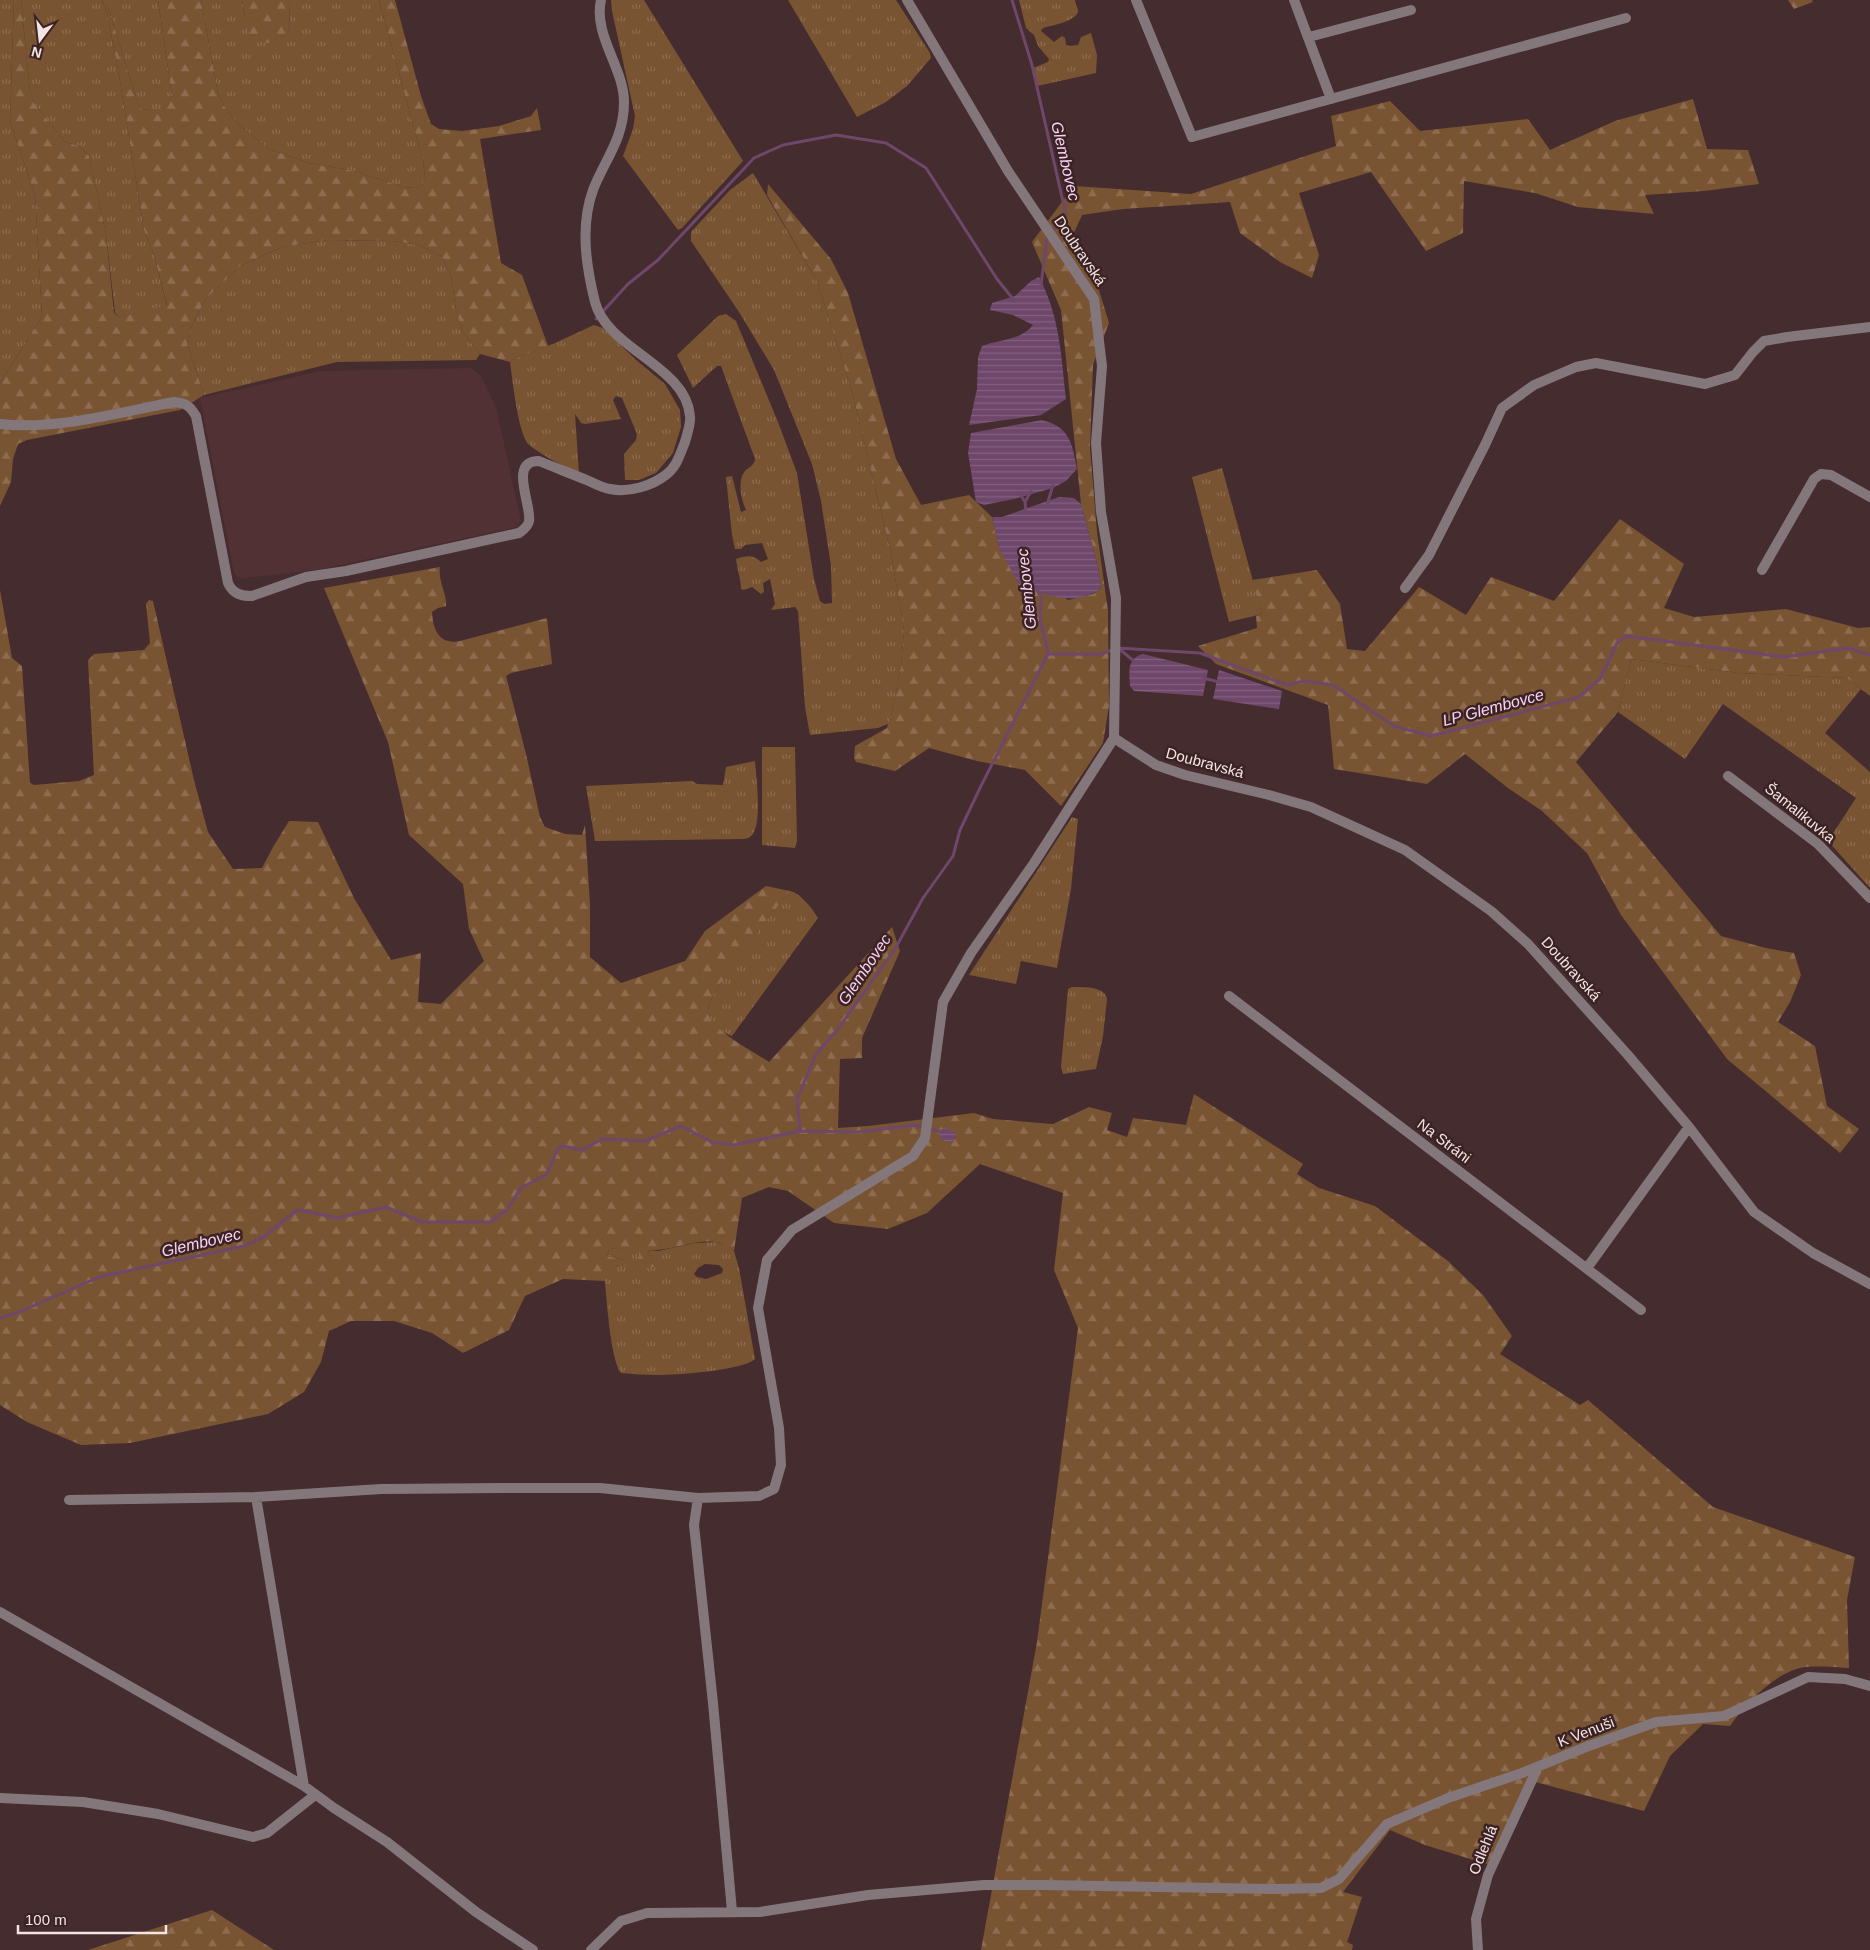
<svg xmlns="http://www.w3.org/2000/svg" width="1870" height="1950" viewBox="0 0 1870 1950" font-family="Arial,sans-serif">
<defs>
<pattern id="grass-tufts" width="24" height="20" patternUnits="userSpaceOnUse" patternTransform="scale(1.25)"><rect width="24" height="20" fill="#795433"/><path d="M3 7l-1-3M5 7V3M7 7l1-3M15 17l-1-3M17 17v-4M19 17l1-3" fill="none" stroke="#8d6c50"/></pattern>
<pattern id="forest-firs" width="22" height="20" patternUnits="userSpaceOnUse" patternTransform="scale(1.25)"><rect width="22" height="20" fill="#795433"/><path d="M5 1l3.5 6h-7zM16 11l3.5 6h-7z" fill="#8d6c50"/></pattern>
<pattern id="water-rules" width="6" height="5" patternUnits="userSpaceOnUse" patternTransform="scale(1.25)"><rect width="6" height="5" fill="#6e476b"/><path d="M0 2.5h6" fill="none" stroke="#836180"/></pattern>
</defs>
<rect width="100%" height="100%" fill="#452c2e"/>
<!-- built -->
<path fill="#523134" d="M 471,368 L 481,376 L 496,407 L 521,521 L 517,527 L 322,569 L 240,579 L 234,573 L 200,398 L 321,371 Z"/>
<!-- grass -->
<path fill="url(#grass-tufts)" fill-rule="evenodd" d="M 0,0 L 14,0 L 10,121 L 35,195 L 42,317 L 0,383 Z
M 21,0 L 102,0 L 107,13 L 119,75 L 144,230 L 154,255 L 167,306 L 119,317 L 115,313 L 106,234 L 89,156 L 79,146 L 65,142 L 34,103 L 30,92 Z
M 108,0 L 158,0 L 172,96 C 164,111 155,115 139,107 L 108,7 Z
M 201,0 L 242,0 L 245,17 L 290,33 L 289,0 L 379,0 L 423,161 L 425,178 L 421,185 L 416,188 L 404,187 L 350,170 L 309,163 L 269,149 L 238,124 L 226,109 L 218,93 Z
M 611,0 L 644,0 L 743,161 L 682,228 L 678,230 L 623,156 L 633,129 L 635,116 L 612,11 Z
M 788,0 L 896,0 L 930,53 L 931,58 L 907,86 L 886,102 L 857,117 Z
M 1019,0 L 1075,0 C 1075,4 1079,9 1078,12 C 1074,22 1053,25 1043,28 L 1041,31 L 1054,42 L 1062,36 L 1065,38 L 1066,45 L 1070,46 L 1078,45 L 1081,37 L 1091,33 L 1097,55 L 1096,73 L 1037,86 L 1032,72 L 1033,68 L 1048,62 L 1049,59 L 1038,46 L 1034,35 L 1026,28 Z
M 753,173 L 817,281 L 851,388 L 891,553 L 904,630 L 901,666 L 890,723 L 878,728 L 810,735 L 805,707 L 798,611 L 795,607 L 771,610 L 775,604 L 770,579 L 763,583 L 764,592 L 761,594 L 752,587 L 744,590 L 741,589 C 741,579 737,569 736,559 C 747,556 752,554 761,562 L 768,559 L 762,543 L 745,545 L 741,549 L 735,549 L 732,535 L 726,477 L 732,476 L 741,512 L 746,510 C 741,499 737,481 745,471 C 749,467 754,466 755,459 L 721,366 L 717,366 L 693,388 L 677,355 L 718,316 L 726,314 L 736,321 L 778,422 L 797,473 L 814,579 L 820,601 L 824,604 L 832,603 L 831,566 L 821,501 L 812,464 L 774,370 L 739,312 L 691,241 L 691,232 L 730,190 Z
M 327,240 L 392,241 L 419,245 L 441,256 L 451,275 L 456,310 L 462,331 L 480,354 L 476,360 L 337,362 L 204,395 L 187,343 L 190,329 L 206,299 L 240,266 L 282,247 Z
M 594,325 L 603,328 L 635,359 L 665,384 L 680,410 L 681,427 L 673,453 L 656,473 L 639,480 L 625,480 L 624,454 L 636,440 L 637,434 L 622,398 L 616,396 L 613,400 L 621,419 L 585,424 L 581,423 L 575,414 L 579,473 C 568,469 531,450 526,441 C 517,423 513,383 510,362 L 516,358 L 555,343 Z
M 1222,468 L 1262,614 L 1229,622 L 1192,477 Z
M 1631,659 L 1739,673 L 1847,678 L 1861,689 L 1825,733 L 1870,772 L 1870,888 L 1828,841 L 1856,798 L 1723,704 L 1685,759 L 1618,712 Z
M 762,747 L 795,747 L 797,841 L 795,848 L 762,845 Z
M 755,761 C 756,776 763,826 751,836 C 750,838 747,838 744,839 L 595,841 L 586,786 L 692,781 L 697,784 L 723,785 L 726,767 Z
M 1072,817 L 1078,819 L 1071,889 L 1057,968 L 1021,961 L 1016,984 L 969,975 Z
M 790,891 C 800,893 813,909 818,918 L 732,1036 C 722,1033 711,1023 708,1012 C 704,996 776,907 790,891 Z
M 1072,987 C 1083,987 1105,986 1107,999 L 1103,1036 L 1096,1069 L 1063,1074 L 1061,1067 L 1068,989 Z
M 715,1242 L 729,1245 L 734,1251 L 739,1268 L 755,1359 C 741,1371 676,1375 656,1375 C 644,1375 633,1374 621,1373 C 610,1360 606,1291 604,1271 L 605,1265 L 607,1262 L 618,1266 L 626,1260 L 607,1256 L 609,1249 C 619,1248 628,1247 638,1251 L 639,1255 L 637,1262 L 654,1267 L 654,1262 L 649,1255 L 648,1250 L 658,1251 L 695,1243 ZM 705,1264 L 719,1265 L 723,1269 L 722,1273 L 706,1279 L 697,1277 L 694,1274 L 698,1268 Z"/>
<!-- forest -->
<path fill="url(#forest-firs)" d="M 14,0 L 21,0 L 30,92 L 34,103 L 65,142 L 79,146 L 89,156 L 106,234 L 114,313 L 119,317 L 167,305 L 154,255 L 144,230 L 119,75 L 107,13 L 102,0 L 108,0 L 108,7 L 139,107 C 155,115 164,110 172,96 L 158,0 L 201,0 L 218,93 L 226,109 L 238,124 L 269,149 L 309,163 L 350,170 L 404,187 L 416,188 L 421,185 L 425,178 L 423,161 L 379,0 L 395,0 L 421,96 L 431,124 L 439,129 L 462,131 L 499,126 L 531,116 L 537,108 L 541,130 L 480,139 L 501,263 L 522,275 L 548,346 L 516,358 L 510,362 L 480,354 L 462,331 L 456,310 L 451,275 L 441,256 L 419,245 L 392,241 L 327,240 L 282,247 L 240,266 L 206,299 L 190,329 L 187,343 L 204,395 L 180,410 L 27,440 L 18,444 L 13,459 L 11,482 L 0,506 L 0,383 L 42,317 L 35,195 L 10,121 Z
M 242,0 L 289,0 L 290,33 C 274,47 269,44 250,38 L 245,17 Z
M 1788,0 L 1812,0 L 1813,2 L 1794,9 Z
M 1693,99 L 1707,149 L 1748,150 L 1759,184 L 1704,191 L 1645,195 L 1654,214 L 1578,207 L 1535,193 L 1464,181 L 1463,233 L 1426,251 L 1371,172 L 1299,193 L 1319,255 L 1312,278 L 1280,262 L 1240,233 L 1230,202 L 1123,209 L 1082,215 L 1072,237 L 1094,274 L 1109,323 L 1093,365 L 1090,448 L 1097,532 L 1108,611 L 1109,706 L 1103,743 L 1061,806 L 1025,770 L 977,761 L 929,748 L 895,771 L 856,762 L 854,758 L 855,746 L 887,728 L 888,723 L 890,722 L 901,666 L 904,630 L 891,553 L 851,388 L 817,281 L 767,195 L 768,184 L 831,259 L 848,293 L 896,459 L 921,505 L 969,495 L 992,517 L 999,548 L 1068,600 L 1093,594 L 1101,588 L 1098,567 L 1081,504 L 1061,310 L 1032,242 L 1074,186 L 1191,194 L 1336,146 L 1331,116 L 1390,101 L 1420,131 L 1528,119 L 1550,150 L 1615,121 Z
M 1620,519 L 1684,564 L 1664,608 L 1694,617 L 1786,609 L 1858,628 L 1870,627 L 1870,696 L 1847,678 L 1739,673 L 1631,659 L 1618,712 L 1576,762 L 1721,936 L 1766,948 L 1794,953 L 1801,975 L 1790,1002 L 1778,1022 L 1815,1046 L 1827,1106 L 1859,1129 L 1840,1153 L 1727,1059 L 1621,915 L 1587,853 L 1542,811 L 1508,788 L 1465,754 L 1427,784 L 1334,769 L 1328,705 L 1216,664 L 1198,646 L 1257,628 L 1256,616 L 1262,614 L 1252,580 L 1317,570 L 1340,604 L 1347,649 L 1365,651 L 1419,587 L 1466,615 L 1491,577 L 1554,601 Z
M 440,567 C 438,582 447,593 446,606 L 438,608 L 432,612 C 433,631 440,645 460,641 L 547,618 L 552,664 L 511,673 L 506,676 L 526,754 L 540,817 L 545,827 L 565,834 L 582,835 L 585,825 L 590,904 L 590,957 L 621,983 L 685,961 L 705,931 L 766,886 L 790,891 C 776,908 706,994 708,1011 C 711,1031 753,1051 769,1062 L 892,927 L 900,951 L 862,1038 L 862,1058 L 840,1059 L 838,1128 L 868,1126 L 974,1113 L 993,1119 L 1053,1124 L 1089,1107 L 1112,1113 L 1107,1130 L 1127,1137 L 1133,1118 L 1186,1125 L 1194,1094 L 1303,1164 L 1297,1174 L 1319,1188 L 1375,1206 L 1448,1261 L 1483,1295 L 1512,1336 L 1500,1354 L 1580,1405 L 1588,1400 L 1713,1507 L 1855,1557 L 1847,1600 L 1849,1668 C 1835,1667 1820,1666 1806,1667 C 1777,1670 1745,1704 1730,1726 L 1703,1724 L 1670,1756 L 1644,1811 L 1535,1782 L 1493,1866 L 1425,1845 L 1390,1830 L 1343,1892 L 1362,1897 L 1347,1942 L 1353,1945 L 1352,1950 L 981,1950 L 1037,1642 L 1078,1328 L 1054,1270 L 1063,1193 L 980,1164 L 927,1213 L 888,1229 L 834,1223 L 788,1191 L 769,1187 L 742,1198 L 734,1251 C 711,1229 675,1253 648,1250 L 649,1255 L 654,1262 L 654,1267 L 647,1268 L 636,1262 L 639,1255 L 638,1251 L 623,1248 L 609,1249 L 607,1256 L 626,1260 L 629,1263 L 626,1265 L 618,1266 L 607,1263 L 605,1265 L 605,1281 L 563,1279 L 525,1296 L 509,1330 L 463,1353 L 432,1333 L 394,1321 L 351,1321 L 329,1331 L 321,1362 L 304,1392 L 268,1414 L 130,1443 L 81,1445 L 27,1422 L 0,1405 L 0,590 L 12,658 L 22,666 L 30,783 L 34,785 L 79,781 L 94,775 L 88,660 L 94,654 L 144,650 L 150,643 L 146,604 L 149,600 L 153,601 L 194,780 L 208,832 L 233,869 L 262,868 L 273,847 L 289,821 L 318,822 L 354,898 L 391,960 L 421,953 L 418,1002 L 441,1004 L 484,961 L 469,929 L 463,884 L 409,835 L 388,742 L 324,588 Z
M 212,1910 L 274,1950 L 88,1950 Z"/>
<!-- water -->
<path fill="url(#water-rules)" d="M 1039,277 C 1060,317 1061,355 1066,399 L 1041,415 L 969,425 L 977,389 L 978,357 L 982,346 C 1000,339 1020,341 1033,325 L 1013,315 L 990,310 L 992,303 L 1015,296 L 1031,281 Z
M 1042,420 C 1070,427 1072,443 1077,469 L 1066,481 L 1053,488 L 1014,499 L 984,505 L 976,502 L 968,453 L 971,433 Z
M 1059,497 L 1074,498 L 1081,504 L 1098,567 L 1101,588 C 1076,608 1047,594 1020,587 L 999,548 L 992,517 L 1002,517 Z
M 1143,654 L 1208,670 L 1203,696 L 1134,691 L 1130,686 C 1129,671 1127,658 1143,654 Z
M 1219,670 L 1282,691 L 1279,709 L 1213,699 Z
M 945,1128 L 956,1133 L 954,1142 C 945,1143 940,1139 938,1131 Z"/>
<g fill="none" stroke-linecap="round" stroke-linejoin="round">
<!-- stream -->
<path stroke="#6e476b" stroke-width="3" d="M 1012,0 L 1032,65 L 1066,215 L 1047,237 L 1041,285
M 596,319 L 628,284 L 658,260 L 754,158 L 783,145 L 836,135 L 886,143 L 926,168 L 997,279 L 1013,299
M 1020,494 L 1025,502 L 1026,512
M 1025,502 L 1031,491
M 1047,505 L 1053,485
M 1118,648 L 1200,653 L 1287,685 L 1304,681 L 1333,685 L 1394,726 L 1431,736 L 1579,697 L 1600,679 L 1617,643 L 1626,636 L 1784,657 L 1848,648 L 1870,655
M 1118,648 L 1134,661
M 1048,654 L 1101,654 L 1112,650
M 1203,678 L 1219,682
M 800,1131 L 858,1132 L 916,1125 L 938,1131
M 0,1318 L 24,1310 L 99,1277 L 244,1246 L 262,1238 L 297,1210 L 338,1218 L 386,1207 L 422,1222 L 490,1222 L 507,1210 L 521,1188 L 547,1174 L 558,1148 L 563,1146 L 582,1150 L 602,1139 L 645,1141 L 681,1126 L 712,1142 L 734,1145 L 800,1131 L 797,1099 L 816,1054 L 838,1029 L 895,949 L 923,898 L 953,856 L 960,830 L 981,786 L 1048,654 L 1040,618 L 1041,598 L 1037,589"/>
<!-- minor -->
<path stroke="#84777c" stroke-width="10" d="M 907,0 L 1008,171 L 1094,299 L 1102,366 L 1096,443 L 1101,512 L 1116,598 L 1114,738 L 1156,765 L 1185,775 L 1269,795 L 1311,807 L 1405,850 L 1491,911 L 1528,944 L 1627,1054 L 1689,1127 L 1754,1212 L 1813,1253 L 1870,1284
M 1136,0 L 1192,137 L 1626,18
M 1294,0 L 1331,99
M 1309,37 L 1411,10
M 0,424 C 58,430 116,413 174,402 C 186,403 190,406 196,416 L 228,583 C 233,594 241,596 252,596 L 306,577 L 346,571 L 519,533 C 523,530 528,527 529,521 C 532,505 508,461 539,461 C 556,468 572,474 589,481 C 595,484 603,488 610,489 C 629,493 652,486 667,474 C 677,466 680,454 685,442 C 687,434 691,424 690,416 C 686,366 607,349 595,302 C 586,266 580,226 593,190 C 605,159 624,139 624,102 C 624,68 593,35 601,0
M 1762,570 L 1814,479 L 1821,474 L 1831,475 L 1870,497
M 1405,588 L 1429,555 L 1485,445 L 1502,408 L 1534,385 L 1576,367 L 1596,363 L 1705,384 L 1735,375 L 1753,352 L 1764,341 L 1787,337 L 1870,327
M 1728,776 L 1818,844 L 1870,898
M 1229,996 L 1641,1310
M 1587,1268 L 1689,1127
M 256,1497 L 304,1786
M 69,1500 L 256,1497 L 381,1489 L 504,1488 L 600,1488 L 698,1498
M 0,1612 L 304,1786 L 334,1808 L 387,1842 L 476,1912 L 533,1950
M 0,1798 L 83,1802 L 158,1814 L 253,1837 L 267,1833 L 315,1795
M 732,1911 L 713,1703 L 694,1525 L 698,1498 L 759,1496 L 774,1489 L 781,1465 L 779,1428 L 758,1308 L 767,1260 L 792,1230 L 913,1156 L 925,1138 L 943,1002 L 971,953 L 1034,863 L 1114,738
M 591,1950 L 621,1921 L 647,1913 L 760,1912 L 868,1895 L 984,1885 L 1043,1885 L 1277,1889 L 1321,1888 L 1339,1879 L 1387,1824 L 1448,1798 L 1522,1773 L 1586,1747 L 1656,1722 L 1724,1716 L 1808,1677 L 1845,1679 L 1870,1686
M 1478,1950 L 1476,1919 L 1488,1875 L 1538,1767"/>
</g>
<g text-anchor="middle" stroke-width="5" stroke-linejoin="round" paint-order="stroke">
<!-- street labels -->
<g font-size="15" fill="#f5e4e4" stroke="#3b2324">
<text transform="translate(1080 251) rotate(56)" y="5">Doubravská</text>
<text transform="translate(1205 763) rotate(15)" y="5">Doubravská</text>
<text transform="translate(1800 813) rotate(39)" y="5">Šamalikuvka</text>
<text transform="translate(1571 969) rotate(48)" y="5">Doubravská</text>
<text transform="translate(1444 1141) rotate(37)" y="5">Na Stráni</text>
<text transform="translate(1586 1732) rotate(-21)" y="5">K Venuši</text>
<text transform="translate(1483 1850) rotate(-68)" y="5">Odlehlá</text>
</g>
<!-- water labels -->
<g font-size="16" font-style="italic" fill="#f9d2f5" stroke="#3b2324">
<text transform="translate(1066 161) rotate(77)" y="6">Glembovec</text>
<text transform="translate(1026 589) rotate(-96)" y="6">Glembovec</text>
<text transform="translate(1493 707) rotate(-15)" y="6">LP Glembovce</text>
<text transform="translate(864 969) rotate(-56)" y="6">Glembovec</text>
<text transform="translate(201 1242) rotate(-13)" y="6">Glembovec</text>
</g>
</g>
<!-- north arrow -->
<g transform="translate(40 40) rotate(195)" stroke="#3b2324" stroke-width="4" paint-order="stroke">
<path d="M0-4L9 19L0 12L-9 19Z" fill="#f5e4e4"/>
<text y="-8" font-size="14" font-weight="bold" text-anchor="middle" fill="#f5e4e4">N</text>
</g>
<!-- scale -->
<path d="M18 1925v8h148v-8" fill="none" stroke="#f5e4e4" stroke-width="2.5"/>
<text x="25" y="1925" font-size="15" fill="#f5e4e4" stroke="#3b2324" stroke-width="4" paint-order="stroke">100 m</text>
</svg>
